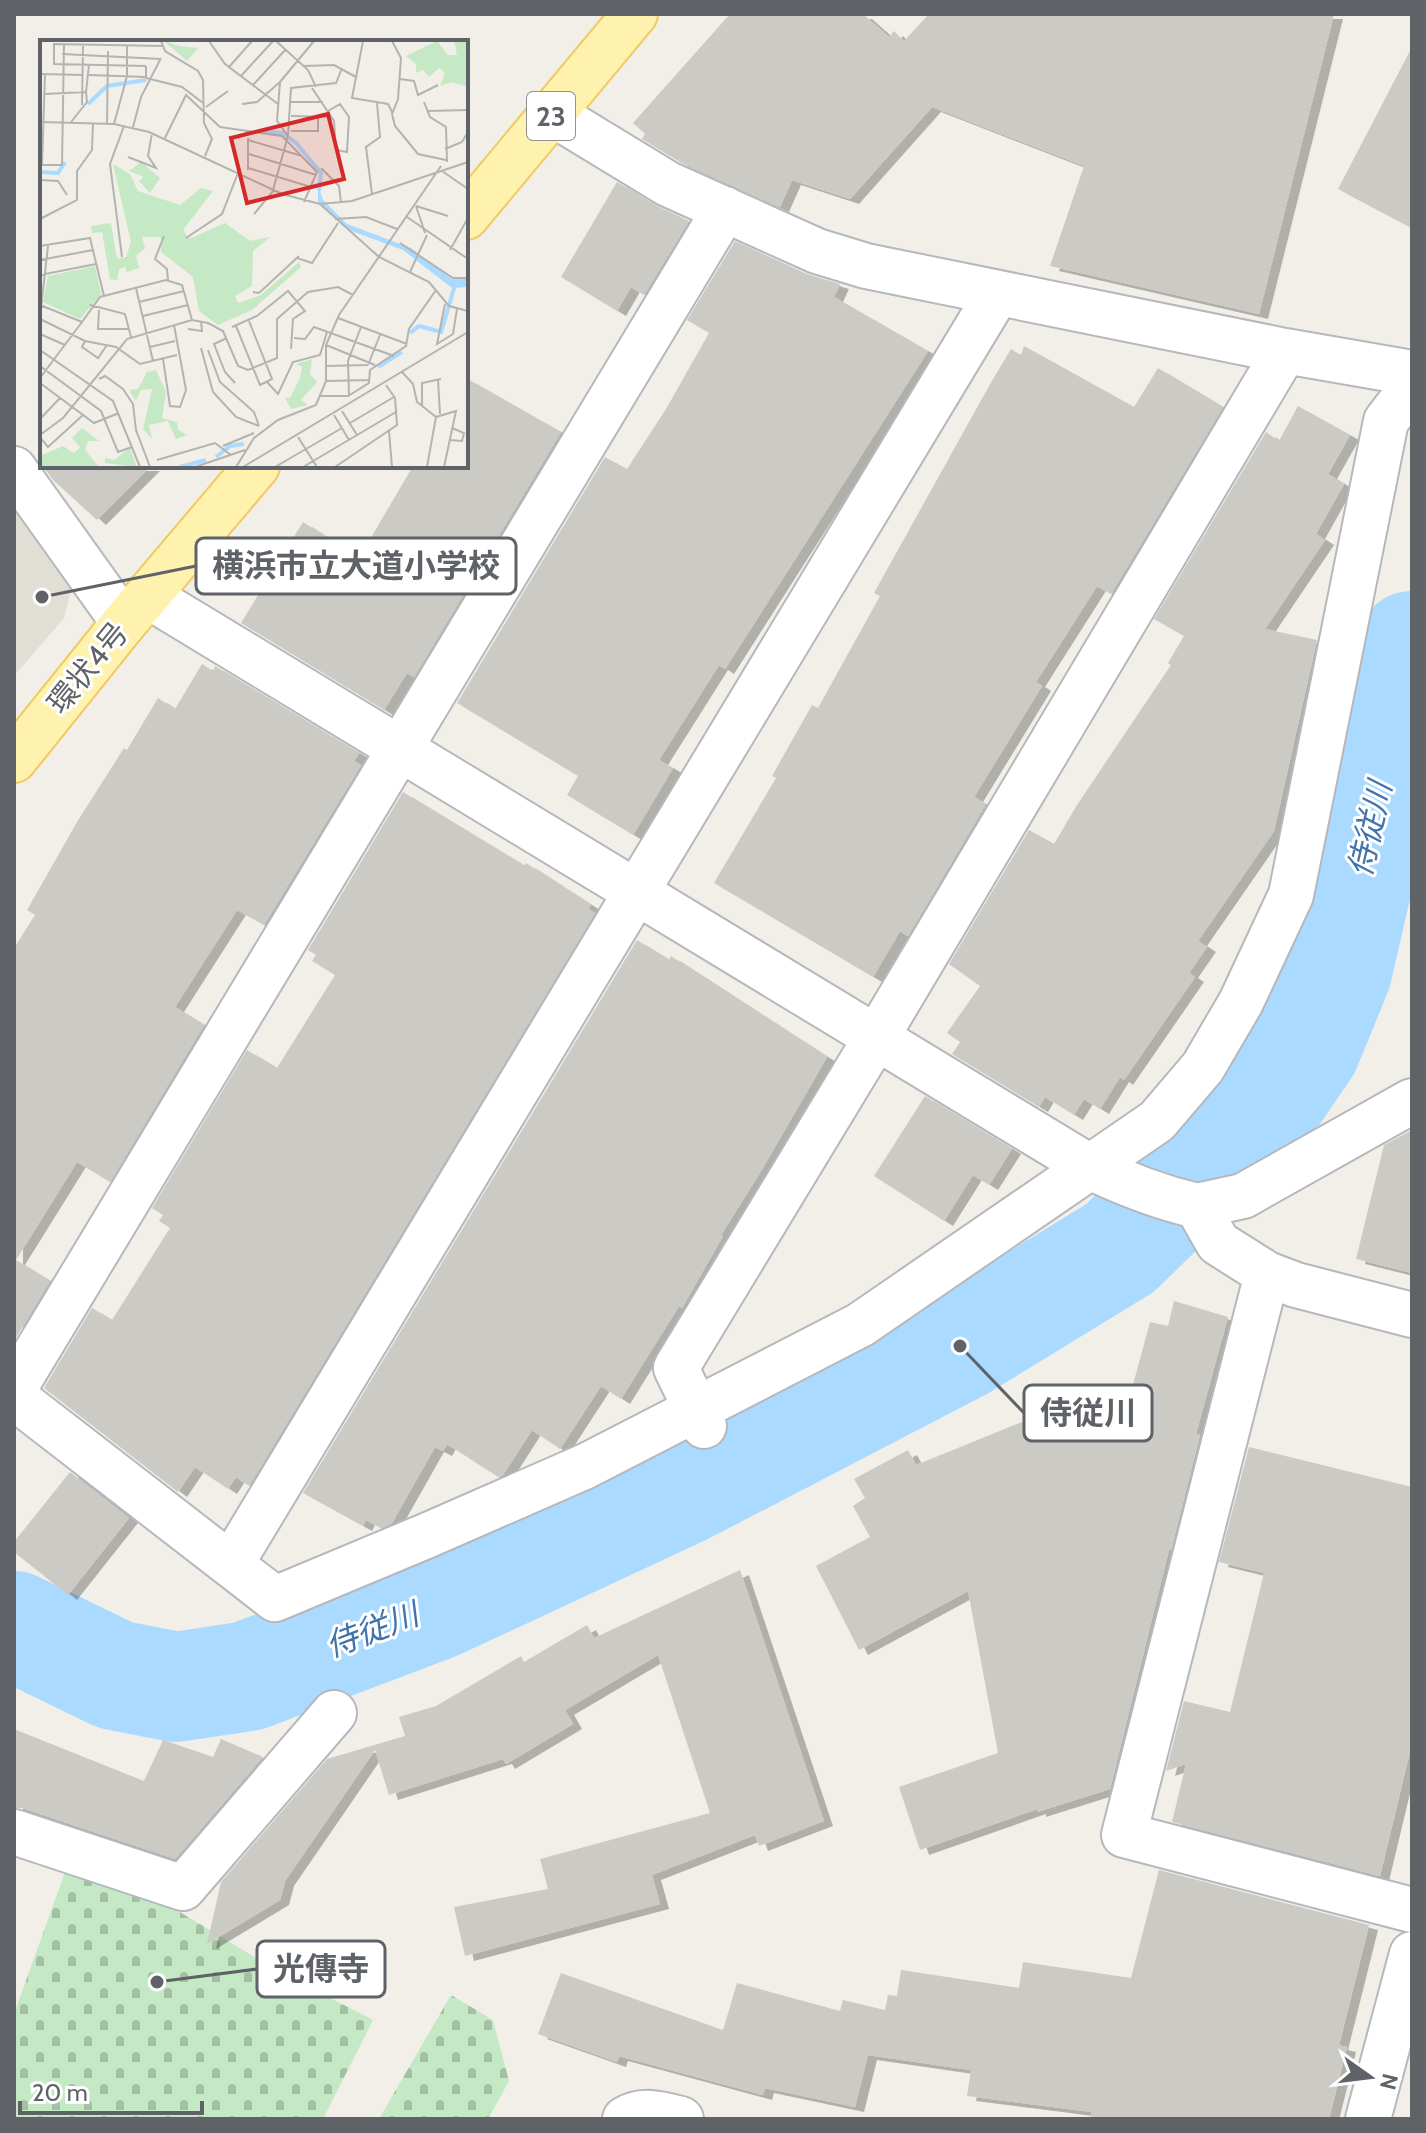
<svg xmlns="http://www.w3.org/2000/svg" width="1426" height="2133" viewBox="0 0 1426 2133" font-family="Cabin,'Noto Sans JP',sans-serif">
<defs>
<pattern id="cemetery-stones" width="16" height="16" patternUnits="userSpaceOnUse" patternTransform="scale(2)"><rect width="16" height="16" fill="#c5e8c5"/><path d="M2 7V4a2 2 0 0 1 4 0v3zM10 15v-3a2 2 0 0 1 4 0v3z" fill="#a3c0a4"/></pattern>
<filter id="shadow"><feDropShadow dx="9" dy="5" stdDeviation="0" flood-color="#0004"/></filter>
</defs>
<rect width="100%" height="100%" fill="#f1efe8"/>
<!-- education -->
<path fill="#e1ded6" d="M 14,495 L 74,577 L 64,618 L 14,676 Z"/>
<!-- cemetery -->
<path fill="url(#cemetery-stones)" d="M 65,1872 L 175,1909 L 276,1970 L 373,2020 L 323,2119 L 14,2119 L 14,2014 Z
M 451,1995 L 493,2020 L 509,2081 L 488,2119 L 379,2119 Z"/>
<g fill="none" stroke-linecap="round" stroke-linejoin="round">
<!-- river -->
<path stroke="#aadaff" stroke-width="110" d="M 14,1626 L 115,1675 L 176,1687 L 248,1676 L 436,1605 L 681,1491 L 960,1346 L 1120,1248 L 1265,1107 L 1306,1047 L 1337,971 L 1412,646"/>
</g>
<!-- building -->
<path fill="#cccac5" filter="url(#shadow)" d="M 730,14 L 863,14 L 889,37 L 894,31 L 904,41 L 929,14 L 1334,14 L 1259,314 L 1050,266 L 1084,166 L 932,107 L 850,199 L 792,180 L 780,207 L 680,162 L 642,139 L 645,134 L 633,123 Z
M 1412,47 L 1412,228 L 1338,189 Z
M 617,182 L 655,205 L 689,221 L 644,295 L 631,287 L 617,311 L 561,277 Z
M 735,241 L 807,274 L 840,284 L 834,297 L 928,351 L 725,669 L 719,665 L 659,760 L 673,768 L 633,835 L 567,795 L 578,776 L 457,703 L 605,457 L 627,469 L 666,409 L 709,333 L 687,320 Z
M 1024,346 L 1134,407 L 1158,368 L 1223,407 L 1111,594 L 1097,586 L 1036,682 L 1042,686 L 974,797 L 986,804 L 908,936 L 900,931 L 873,977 L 714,883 L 776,778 L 772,776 L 812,705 L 818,708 L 880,596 L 874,593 L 989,386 L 1011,349 L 1021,355 Z
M 466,378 L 561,432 L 414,677 L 407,673 L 384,710 L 241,623 L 303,522 L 359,558 L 413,466 L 466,466 Z
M 1298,406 L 1350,435 L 1328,474 L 1344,484 L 1316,534 L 1325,540 L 1265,629 L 1317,640 L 1274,831 L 1198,941 L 1207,947 L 1189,973 L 1195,977 L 1124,1080 L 1120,1077 L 1100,1109 L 1084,1099 L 1074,1115 L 1045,1097 L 1039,1107 L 952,1054 L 960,1042 L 947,1033 L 980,986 L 949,964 L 1029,830 L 1054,844 L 1077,805 L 1171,665 L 1168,663 L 1184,636 L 1154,619 L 1266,432 L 1279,441 Z
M 43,466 L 151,466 L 97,520 L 53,480 Z
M 202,664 L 213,671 L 215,666 L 359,753 L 354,761 L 361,765 L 264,925 L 237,910 L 175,1007 L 204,1025 L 110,1182 L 77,1162 L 16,1260 L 50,1281 L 14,1341 L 14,948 L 35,915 L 27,910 L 77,822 L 124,748 L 127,750 L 158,698 L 175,709 Z
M 403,792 L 525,866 L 526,863 L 591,905 L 588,909 L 595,913 L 249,1486 L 236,1477 L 228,1489 L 195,1467 L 178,1492 L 44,1388 L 92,1308 L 112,1320 L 170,1228 L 159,1221 L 163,1215 L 152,1208 L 247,1050 L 277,1068 L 335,975 L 312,961 L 316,955 L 308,950 Z
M 637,940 L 669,960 L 671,956 L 827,1057 L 761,1171 L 721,1235 L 723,1236 L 682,1308 L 679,1306 L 621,1399 L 601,1386 L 560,1449 L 532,1430 L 503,1475 L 498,1477 L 447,1444 L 443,1451 L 435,1447 L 392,1523 L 381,1528 L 366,1520 L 363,1526 L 303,1493 Z
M 925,1096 L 1012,1149 L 989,1185 L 973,1175 L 944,1221 L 874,1176 Z
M 1412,1130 L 1412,1273 L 1356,1259 L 1384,1145 Z
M 1174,1301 L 1228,1317 L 1196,1434 L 1200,1435 L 1171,1550 L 1169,1550 L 1110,1789 L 1037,1812 L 1037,1809 L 920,1850 L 899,1787 L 998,1753 L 968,1591 L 859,1650 L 816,1566 L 870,1537 L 853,1506 L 865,1498 L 854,1479 L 908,1450 L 916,1465 L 1091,1394 L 1128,1403 L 1150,1322 L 1168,1326 Z
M 1249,1447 L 1412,1487 L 1412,1743 L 1380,1876 L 1172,1822 L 1186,1764 L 1166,1771 L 1184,1701 L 1230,1712 L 1264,1573 L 1219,1562 Z
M 70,1472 L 129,1518 L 68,1595 L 14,1552 L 14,1542 Z
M 740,1570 L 824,1821 L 759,1846 L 755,1835 L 652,1875 L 660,1904 L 465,1956 L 454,1907 L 548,1889 L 540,1859 L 710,1813 L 658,1655 L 565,1710 L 573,1724 L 506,1764 L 503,1759 L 389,1795 L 375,1750 L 285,1881 L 280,1900 L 207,1944 L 221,1882 L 327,1759 L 405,1736 L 399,1717 L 436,1706 L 521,1656 L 524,1662 L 587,1625 L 594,1638 Z
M 14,1729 L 144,1781 L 163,1740 L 213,1757 L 221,1739 L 263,1757 L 175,1859 L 22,1808 L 14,1808 Z
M 1159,1870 L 1369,1925 L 1339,2045 L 1347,2047 L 1329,2119 L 1090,2119 L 1092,2112 L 967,2096 L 971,2070 L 868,2055 L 855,2107 L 765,2088 L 763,2095 L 619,2056 L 617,2062 L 538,2034 L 561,1973 L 723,2030 L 737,1983 L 840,2011 L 843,2000 L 885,2010 L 888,1995 L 897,1996 L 901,1970 L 1019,1988 L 1023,1962 L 1131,1978 Z"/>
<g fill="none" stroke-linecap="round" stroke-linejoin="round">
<!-- minor casing -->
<g stroke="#b5b8bc" stroke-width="48">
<path id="minor" d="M 553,114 L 668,184 L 817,251 L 866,266 L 1285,351 L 1412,373
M 14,469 L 124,623
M 148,596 L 1090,1167 C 1125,1184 1159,1197 1197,1206 L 1218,1243 L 1267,1274 L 1296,1285 L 1412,1315
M 1267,1274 L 1124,1835 L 1412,1910
M 14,1389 L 725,209
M 14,1397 L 275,1599 L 426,1536 L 586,1466 L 860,1325 L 1157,1121 L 1203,1067 L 1241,1002 L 1291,895 L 1386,421 L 1412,387
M 704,1426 L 676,1368 L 876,1038 L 1285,351
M 231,1564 L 997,294
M 14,1832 L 183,1888 L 334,1713
M 625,2119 C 642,2108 662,2114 681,2119
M 1368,2119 L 1412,1954"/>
</g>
<!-- tertiary casing -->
<g stroke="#b5b8bc" stroke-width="48">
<path id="tertiary" d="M 1197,1206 L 1243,1196 L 1412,1101"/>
</g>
<!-- primary casing -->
<g stroke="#f2c960" stroke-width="48">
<path id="primary" d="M 466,217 L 635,14
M 14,760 L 124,623 L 257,466"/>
</g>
<!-- minor -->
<use href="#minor" stroke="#fff" stroke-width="44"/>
<!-- tertiary -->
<use href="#tertiary" stroke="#fff" stroke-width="44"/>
<!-- primary -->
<use href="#primary" stroke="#fff2af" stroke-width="44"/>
</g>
<g text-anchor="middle" stroke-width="6" stroke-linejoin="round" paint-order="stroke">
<!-- shield labels -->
<rect fill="#fff" stroke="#8f9295" stroke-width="2" x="527" y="92" width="48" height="48" rx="6"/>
<g font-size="28" font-weight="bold" fill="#5f6368">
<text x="551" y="126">23</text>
</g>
<!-- street labels -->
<g font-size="30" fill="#5f6368" stroke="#fff">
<text transform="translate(88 668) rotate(-51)" y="10">環状4号</text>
</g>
<!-- water labels -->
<g font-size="32" font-style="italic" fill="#4174aa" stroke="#fff">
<text transform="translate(1370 829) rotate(-77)" y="11">侍従川</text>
<text transform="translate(372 1630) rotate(-21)" y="11">侍従川</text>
</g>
</g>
<!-- overview -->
<g transform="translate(40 40)">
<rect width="428" height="428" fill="#f1efe8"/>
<path d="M 55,226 L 61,254 L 40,279 L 3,262 L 8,236 Z" fill="#c5e8c5"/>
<path d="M 124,1 L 139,6 L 158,8 L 147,21 ZM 397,1 L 408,15 L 417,15 L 414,1 L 428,1 L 428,47 L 411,42 L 400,46 L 405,33 L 399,28 L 389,37 L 383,30 L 376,33 L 376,24 L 366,16 ZM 73,124 L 90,134 L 98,151 L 140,165 L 161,148 L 173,151 L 143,190 L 149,199 L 185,183 L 210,201 L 230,197 L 213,211 L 212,246 L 195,256 L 198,263 L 221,255 L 259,222 L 261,227 L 212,270 L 178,285 L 159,271 L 153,237 L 121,212 L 121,197 L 102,197 L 105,208 L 96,216 L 99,228 L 87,232 L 85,227 L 79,229 L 77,240 L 70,239 L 62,192 L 52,193 L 51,186 L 71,183 L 77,219 L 86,217 L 91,202 ZM 272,319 L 270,334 L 277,342 L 261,360 L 268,365 L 251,369 L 245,358 L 250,358 L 260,338 L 262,327 L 256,324 ZM 116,330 L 126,352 L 122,378 L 137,382 L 138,390 L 147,395 L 136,399 L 128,381 L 109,385 L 112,399 L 103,389 L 112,349 L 101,350 L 96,361 L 89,350 L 98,349 L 107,332 ZM 42,388 L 59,401 L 48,401 L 45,410 L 59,427 L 0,427 L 0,416 L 23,406 L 34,413 L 40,407 L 32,398 ZM 90,408 L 97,427 L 65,423 L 65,418 L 74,420 Z" fill="#c5e8c5"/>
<path d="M 101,122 L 120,138 L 110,153 L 99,141 L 104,137 L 89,131 Z" fill="#c5e8c5"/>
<path d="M 278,145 L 283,160 L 307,184 L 371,208 L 412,239 L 428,239 L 428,247 L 412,248 L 363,210 L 309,190 L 278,162 Z" fill="#aadaff"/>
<path fill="none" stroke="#aadaff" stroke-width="4" d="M 48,64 L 67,46 L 106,40M 224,91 L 243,93 L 257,104 L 281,133 L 279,151M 0,132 L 18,133 L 25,122M 370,293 L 379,286 L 401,292 L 415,245M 338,327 L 362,312M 176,417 L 190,406 L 204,404M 140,427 L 166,420"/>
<path fill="none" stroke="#b3b3b1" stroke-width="2" d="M 121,1 L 125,11 L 158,31 L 163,40 L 164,83 L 172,99 L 165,116M 169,1 L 185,24 L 238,64M 236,1 L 268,30 L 276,47M 323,1 L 312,58 L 348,64 L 352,72M 352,1 L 361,18 L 358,59 L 352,74 L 355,86 L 378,114 L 406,120M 22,14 L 121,19M 106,26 L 14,24 L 14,4 L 122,6M 106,26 L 106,38 L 142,47 L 163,63M 264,26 L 294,25 L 316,37M 189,27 L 212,1M 0,34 L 43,35M 5,34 L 2,125 L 22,125 L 24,4M 49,35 L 106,37M 201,36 L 233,1M 360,39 L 374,41 L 378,55 L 398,45M 213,45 L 246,9M 272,48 L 294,81 L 296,110 L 307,112 L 309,77 L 300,64 L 288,71M 46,52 L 49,25M 4,54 L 46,52 L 47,62 L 31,82M 251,62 L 283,62M 384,62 L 390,77 L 406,87 L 407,122M 202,64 L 217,62 L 240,42M 42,65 L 43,5M 166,67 L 188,51M 388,71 L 428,70M 251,76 L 291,77M 0,82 L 74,84 L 109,92 L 242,154 L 280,164 L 312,161 L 428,122M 67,84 L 68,11M 74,84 L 87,36 L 87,6M 93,87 L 101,57 L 121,18M 251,91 L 278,91 L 278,76M 248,95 L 251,48 L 296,43 L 302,28M 125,98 L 146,55 L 180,87 L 242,96 L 277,132 L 264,162M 208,100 L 262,116M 405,109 L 422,102 L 428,92M 209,114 L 276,135M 88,117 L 116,128 L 108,116 L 112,93M 208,128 L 271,147M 281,128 L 299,146 L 301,163M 208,130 L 208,98M 402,131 L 428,149M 0,140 L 18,141 L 27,155M 233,150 L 248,96 L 237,81 L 240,42 L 274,1M 332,154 L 326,107 L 340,97 L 337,63M 280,164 L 339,217 L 389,242 L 409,266 L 428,271M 376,166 L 408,176M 376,166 L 385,193M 214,174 L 234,150M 367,177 L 428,219M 0,179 L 37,160 L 37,131 L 52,110 L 53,83M 295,179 L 326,177 L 357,189M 124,196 L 115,219 L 127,229 L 128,240M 146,198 L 182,174 L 198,133M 360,203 L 413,238 L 428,238M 0,206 L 50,198 L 64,256M 410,210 L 428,178M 82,217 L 70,124 L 84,86M 257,218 L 272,223 L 298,183M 0,220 L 53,210M 370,232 L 387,195M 0,235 L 56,224M 96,248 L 113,321M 213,252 L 219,253 L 259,216M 99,262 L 144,251M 405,264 L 397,304 L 413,294 L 417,269M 0,265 L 42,282 L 60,257 L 126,240 L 142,245 L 152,280M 50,265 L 85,274 L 91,297M 59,270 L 58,289 L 89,289M 103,276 L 148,265M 0,277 L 8,206M 298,278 L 367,304M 0,279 L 45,301 L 76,307 L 100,324 L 137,315M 196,286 L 220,345 L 232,339 L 209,281M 192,287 L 217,276 L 248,251 L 265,271 L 253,279 L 251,309M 148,289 L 162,291 L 161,281M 0,294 L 25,305M 187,298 L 174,304 L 185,332 L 195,343M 254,298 L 265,299 L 274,287 L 354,316M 45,301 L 42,307 L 58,318 L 67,305M 286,305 L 335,325M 110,307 L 135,301M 161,308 L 173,352 L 196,377 L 219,386M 0,310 L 73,361 L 100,427M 168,310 L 180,342 L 214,372 L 219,386M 123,319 L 130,366 L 140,367 L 146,350 L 134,285M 328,325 L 340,295M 0,326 L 61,371 L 78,412 L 92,407M 285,326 L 328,325M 362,332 L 373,344 L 377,362 L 396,377 L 387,427M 0,338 L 42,282M 59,339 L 65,336 L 83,349 L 93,364 L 96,390 L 110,427M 398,340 L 400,374M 286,341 L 329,340M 227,342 L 238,354 L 253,322 L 280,315 L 287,292M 0,343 L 54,383 L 79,373M 309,355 L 308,321 L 321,287M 280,356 L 308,356 L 329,343 L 330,330 L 366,306 L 369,289 L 396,250M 382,365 L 382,343 L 401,339M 302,371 L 317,395M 294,375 L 309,400M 396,377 L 416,371 L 404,427M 0,379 L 20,358M 310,383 L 354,357M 349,391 L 352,427M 0,395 L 23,378 L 87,299 L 152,280 L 168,283 L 183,291 L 198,326 L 208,330 L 237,318 L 237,279 L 268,252 L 298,247 L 313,255M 0,397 L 8,407 L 43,375M 258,397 L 277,427M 410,400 L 422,401 L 424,393 L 412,388M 183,406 L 214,393M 117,420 L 175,403 L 191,415M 155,427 L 205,410M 196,427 L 214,398 L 238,380 L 276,365 L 286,341 L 286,305 L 299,275 L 401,126M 203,427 L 428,292M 235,427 L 302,388M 263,427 L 356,372M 295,427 L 357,385 L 355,358 L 346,345"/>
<path fill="#d62828" fill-opacity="0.15" stroke="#d62828" stroke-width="4" d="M 288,74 L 304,139 L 207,163 L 191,98 Z"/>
<rect width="428" height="428" fill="none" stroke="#5f6368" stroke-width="4"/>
</g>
<!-- callouts -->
<path fill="none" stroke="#5f6368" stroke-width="3" d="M42 597L196 566M960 1346L1024 1413M157 1982L257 1969"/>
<g fill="#5f6368" stroke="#fff" stroke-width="3">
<circle cx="42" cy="597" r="8"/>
<circle cx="960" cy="1346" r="8"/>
<circle cx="157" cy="1982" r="8"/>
</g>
<g fill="#fff" stroke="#5f6368" stroke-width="3">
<rect x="196" y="538" width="320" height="56" rx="8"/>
<rect x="1024" y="1385" width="128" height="56" rx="8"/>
<rect x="257" y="1941" width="128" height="56" rx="8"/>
</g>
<g font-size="32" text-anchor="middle" font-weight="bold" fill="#5f6368">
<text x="356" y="577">横浜市立大道小学校</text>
<text x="1088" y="1424">侍従川</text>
<text x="321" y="1980">光傳寺</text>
</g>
<!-- border -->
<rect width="1426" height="2133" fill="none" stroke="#5f6368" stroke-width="32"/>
<!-- north arrow -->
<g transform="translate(1370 2077) rotate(104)" stroke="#ffffff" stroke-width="6" paint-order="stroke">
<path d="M0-6L14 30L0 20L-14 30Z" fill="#5f6368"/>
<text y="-12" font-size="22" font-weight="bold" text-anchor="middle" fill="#5f6368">N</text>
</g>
<!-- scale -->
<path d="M20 2101v12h182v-12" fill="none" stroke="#5f6368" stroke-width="4"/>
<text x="32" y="2101" font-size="24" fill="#5f6368" stroke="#ffffff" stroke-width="6" paint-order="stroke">20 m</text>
</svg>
